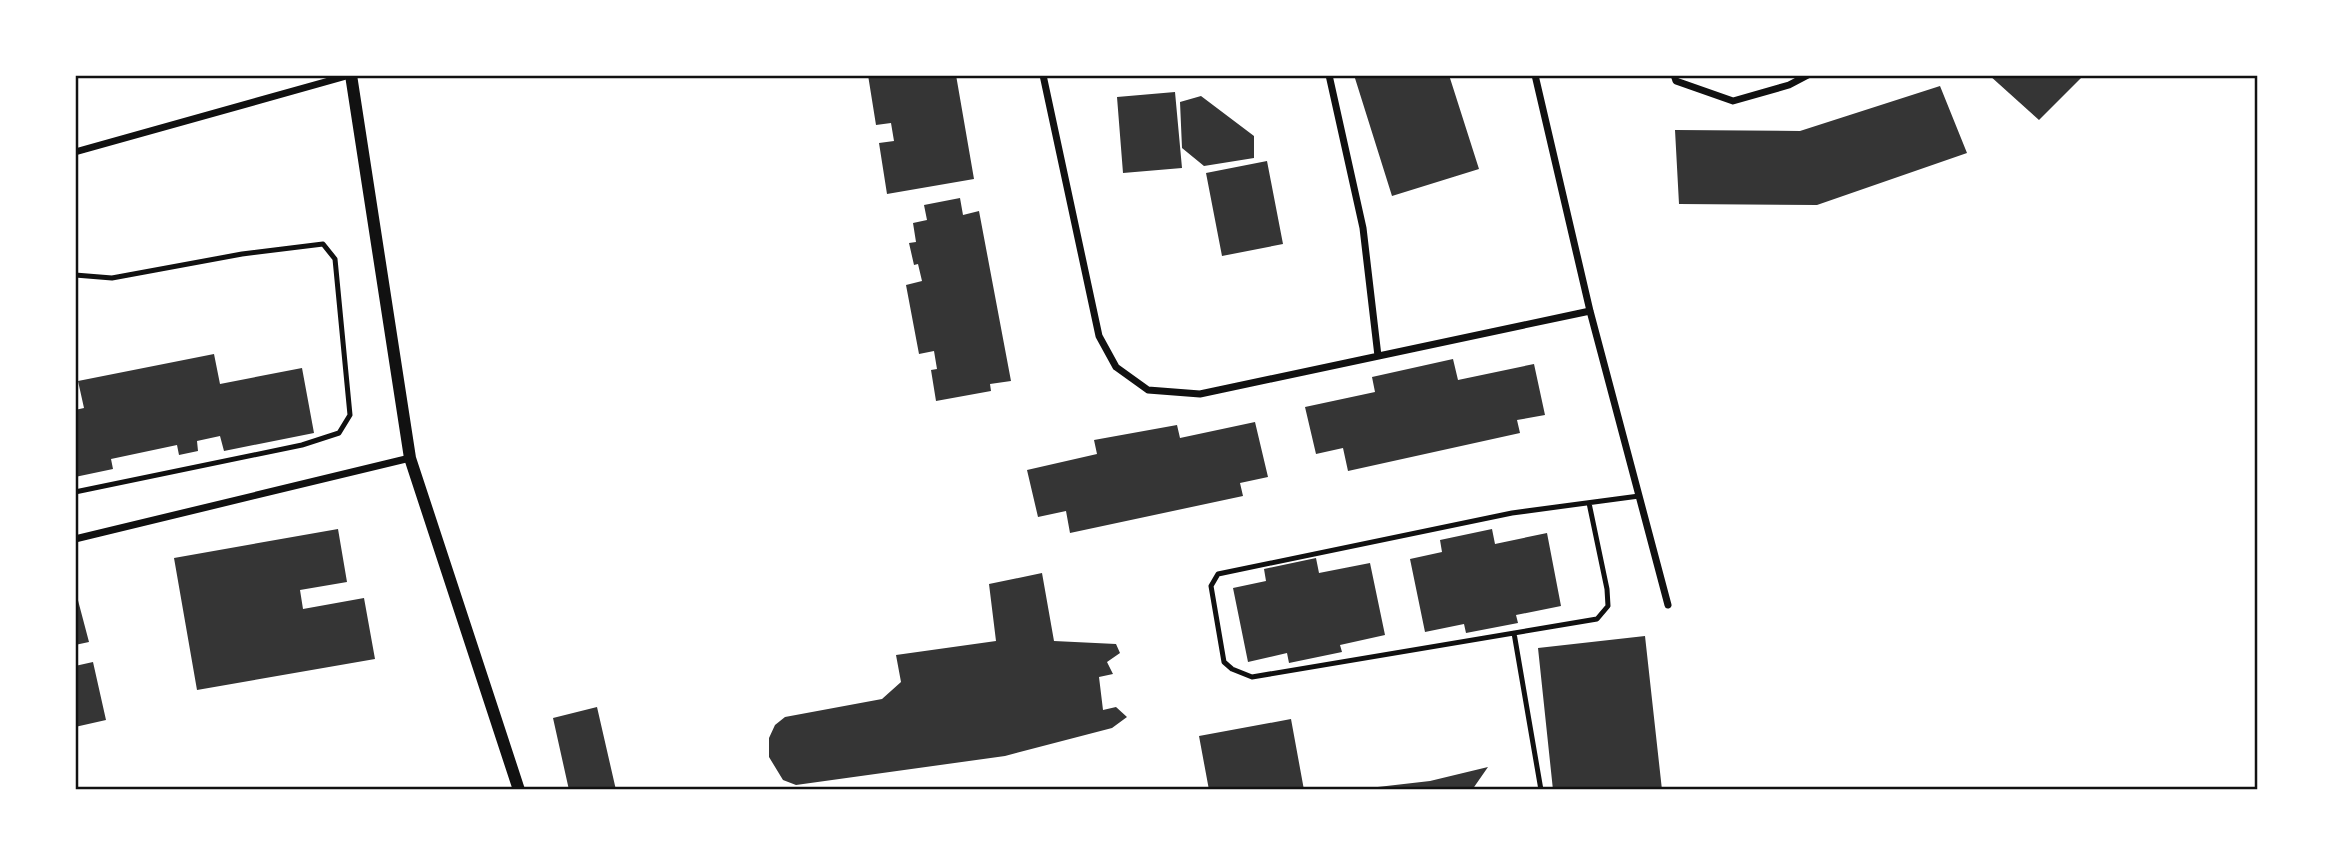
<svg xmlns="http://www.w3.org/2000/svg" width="2333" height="865" viewBox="0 0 2333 865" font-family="'PT Serif',serif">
<rect width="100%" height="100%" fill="#fff"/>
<!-- building -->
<path fill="#353535" d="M 868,75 L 956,75 L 974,179 L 887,194 L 879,143 L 894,141 L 891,123 L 876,125 Z
M 1354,75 L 1449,75 L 1479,169 L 1392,196 Z
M 1989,75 L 2084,75 L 2039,120 Z
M 1940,86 L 1967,153 L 1817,205 L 1679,204 L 1675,130 L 1800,131 Z
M 1175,92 L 1182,168 L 1123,173 L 1117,97 Z
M 1201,96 L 1254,136 L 1254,158 L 1204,166 L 1182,148 L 1180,102 Z
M 1267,161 L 1283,244 L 1222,256 L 1206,173 Z
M 960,198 L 963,215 L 979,211 L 1011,381 L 990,384 L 991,391 L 936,401 L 931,370 L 937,369 L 934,351 L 919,354 L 906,285 L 922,281 L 918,264 L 914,265 L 909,243 L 916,242 L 913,223 L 927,220 L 924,205 Z
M 214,354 L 220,384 L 302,368 L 314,433 L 224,451 L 220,436 L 197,441 L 198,451 L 179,455 L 177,445 L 111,459 L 113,469 L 75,477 L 75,410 L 84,408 L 78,381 Z
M 1453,359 L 1458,380 L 1534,364 L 1545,415 L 1517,420 L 1520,433 L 1348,471 L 1343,448 L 1316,454 L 1305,407 L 1375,392 L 1372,377 Z
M 1255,422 L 1268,477 L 1240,483 L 1243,496 L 1070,533 L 1066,511 L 1038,517 L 1027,470 L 1097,454 L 1094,440 L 1177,425 L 1180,438 Z
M 338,529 L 347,582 L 300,590 L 303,609 L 364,598 L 375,659 L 197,690 L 174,558 Z
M 1492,529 L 1495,544 L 1547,533 L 1561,606 L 1516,615 L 1518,623 L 1466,633 L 1464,624 L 1425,632 L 1410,559 L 1442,552 L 1440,540 Z
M 1316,558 L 1319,573 L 1370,563 L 1385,635 L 1340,645 L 1342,652 L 1289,663 L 1287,653 L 1248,662 L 1233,588 L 1266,581 L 1264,569 Z
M 1042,573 L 1054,641 L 1116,644 L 1120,653 L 1107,662 L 1113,674 L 1099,677 L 1103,710 L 1116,707 L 1127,717 L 1112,728 L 1005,756 L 796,785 L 783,780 L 769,757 L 769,738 L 775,725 L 785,717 L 882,699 L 901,682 L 896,655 L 996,641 L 989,584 Z
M 75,589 L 89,642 L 75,645 Z
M 1645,636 L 1662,790 L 1553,790 L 1538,648 Z
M 93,662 L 106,720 L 75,727 L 75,666 Z
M 597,707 L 616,790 L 569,790 L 553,718 Z
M 1291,719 L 1304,790 L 1209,790 L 1199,736 Z
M 1488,767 L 1472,790 L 1369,790 L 1369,788 L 1430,781 Z"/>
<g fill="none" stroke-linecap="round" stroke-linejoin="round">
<!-- service -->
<path stroke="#111" stroke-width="5" d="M 75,275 L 112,278 L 242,254 L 323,244 L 335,259 L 350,415 L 339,433 L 302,445 L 75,492
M 1589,503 L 1607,589 L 1608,606 L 1597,619 L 1252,677 L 1232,669 L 1224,662 L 1211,586 L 1218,574 L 1512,513 L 1639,496
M 1514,633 L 1541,790"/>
<!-- minor -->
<path stroke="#111" stroke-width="7" d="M 1043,75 L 1099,336 L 1116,367 L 1148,390 L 1200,394 L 1590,311
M 1329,75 L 1363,228 L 1378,356
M 1535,75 L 1590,311 L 1668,605
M 1674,75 L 1676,81 L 1733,101 L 1789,85 L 1808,75
M 75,152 L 350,75
M 75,539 L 410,458"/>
<!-- tertiary -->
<path stroke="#111" stroke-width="12" d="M 351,75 L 410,458 L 519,790"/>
</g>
<!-- border -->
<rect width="2333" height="865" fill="none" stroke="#ffffff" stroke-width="154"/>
<rect x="77" y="77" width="2179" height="711" fill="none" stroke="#111" stroke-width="2.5"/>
</svg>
